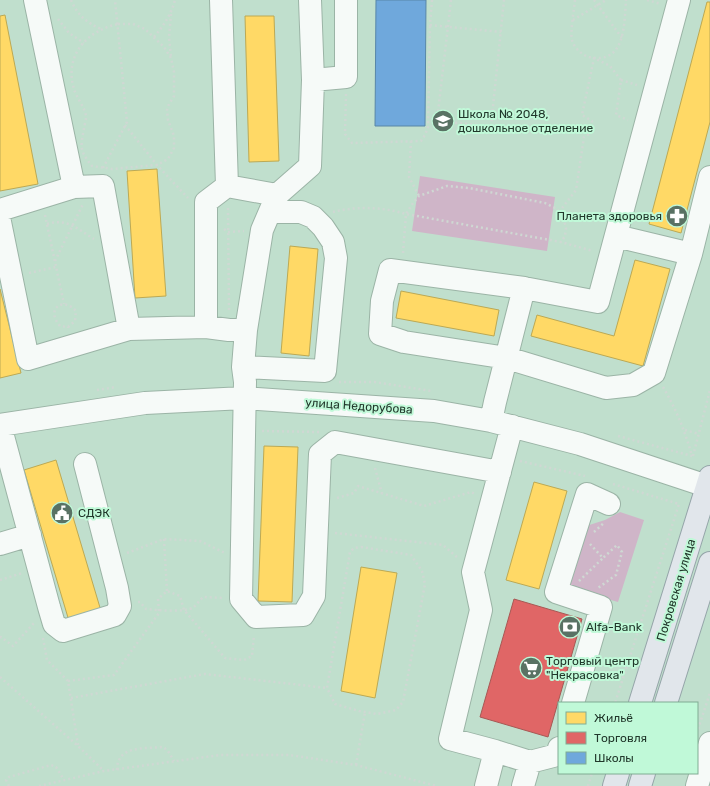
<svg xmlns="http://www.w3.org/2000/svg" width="710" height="786" viewBox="0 0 710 786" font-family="Rubik,sans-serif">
<rect width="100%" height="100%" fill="#c0dfcd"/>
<!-- green -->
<path fill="#cfb5c8" d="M 420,176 L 555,197 L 547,251 L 412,231 Z
M 620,512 L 644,520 L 618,602 L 567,588 L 583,527 L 605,520 Z"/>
<!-- homes -->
<path fill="#ffd966" stroke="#bca954" d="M 707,2 L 710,2 L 710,122 L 681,233 L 649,224 Z
M 5,15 L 38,184 L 0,191 L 0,16 Z
M 245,16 L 274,16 L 279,161 L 249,162 Z
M 157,169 L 166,296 L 135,298 L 127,171 Z
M 290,246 L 318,249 L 309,356 L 281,353 Z
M 635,260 L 670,269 L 643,366 L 531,336 L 537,315 L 614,336 Z
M 0,289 L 21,373 L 0,378 Z
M 401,291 L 499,310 L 494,336 L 396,318 Z
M 264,446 L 298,447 L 292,602 L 258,601 Z
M 56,460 L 101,611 L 69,621 L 24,470 Z
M 534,482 L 567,491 L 539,589 L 506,580 Z
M 361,567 L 397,573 L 375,698 L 341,691 Z"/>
<!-- shops -->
<path fill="#e06666" stroke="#a75854" d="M 514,599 L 582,619 L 548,737 L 480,717 Z"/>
<!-- schools -->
<path fill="#6fa8dc" stroke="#5886a7" d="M 376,0 L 426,0 L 425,126 L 375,126 Z"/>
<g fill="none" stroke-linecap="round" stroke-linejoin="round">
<!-- minor casing -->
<g stroke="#9bb4a6" stroke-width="24">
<path id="minor" d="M 221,0 L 227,186
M 310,0 L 313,80 L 310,166 L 277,195 L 262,230 L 246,330 L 243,367 L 245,382 L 241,599 L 256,617 L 303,615 L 314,596 L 320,454 L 335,442 L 500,472
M 313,80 L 346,77 L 346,0
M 74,187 L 103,186 L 129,329
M 0,210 L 74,187 L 35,0
M 0,222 L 28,359 L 129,329 L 206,327
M 616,236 L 691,254
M 524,288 L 390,270 L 382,301 L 380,334 L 404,342 L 507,358 L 606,388 L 633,385 L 654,373 L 691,254 L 710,177
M 246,330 L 229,330 L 206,327 L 206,202 L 227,186 L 277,195
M 243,367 L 325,371 L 336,258 L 333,242 L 323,227 L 313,217 L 301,212 L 270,212
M 491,421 L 495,402 L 524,288 L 598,302 L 679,0
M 0,425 L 145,403 L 244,398 L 434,411 L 491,421 L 580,444 L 710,487
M 0,425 L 49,607 L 54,624 L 63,631 L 115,615 L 120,606 L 117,588 L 85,464
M 0,544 L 30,535
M 573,703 L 601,607 L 556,592 L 587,494 L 609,504
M 495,751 L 530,762 L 557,755 L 559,748
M 486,786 L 495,751 L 450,739 L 481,610 L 473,572 L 512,426
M 523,786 L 530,762
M 697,786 L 710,743"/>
</g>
<!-- major casing -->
<g stroke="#95a5a9" stroke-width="24">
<path id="major" d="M 640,703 L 710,477
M 666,703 L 710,563
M 614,786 L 618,773
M 640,786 L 644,773"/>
</g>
<!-- path -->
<path stroke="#cfd8d3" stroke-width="2.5" stroke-dasharray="2 3" stroke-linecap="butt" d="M 71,0 C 78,16 86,22 101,29
M 432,0 L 430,25 L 501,32
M 451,0 L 437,121 L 536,131
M 575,0 C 574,9 570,33 572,40 C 574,48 582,55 589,57 C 626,65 624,24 626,0
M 594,0 L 622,38
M 647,0 L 661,4
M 171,14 L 169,37 L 171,57
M 58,19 L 69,33 L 84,43
M 573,20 L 606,0
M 118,24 L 133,24 L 145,29 L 164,47 L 171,58 L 174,72 L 174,96 L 169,104 L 167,110 L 168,120 L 174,136 L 174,148 L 168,159 L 157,165 L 112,169 L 92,166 C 80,151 80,148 84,129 C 84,126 86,121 86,117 C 86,109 76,97 74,89 C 64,56 86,31 118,24 Z
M 154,37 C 164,25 171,15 175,0
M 621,80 L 637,85
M 346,94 L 345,134 L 352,143 L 421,141 L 425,135 L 428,127 L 430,25
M 125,125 L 157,165 L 188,198
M 491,126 L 504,0
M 411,141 L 409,177 L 419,196
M 103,168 L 127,122 L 115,0
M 228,208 L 229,313
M 333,212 C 356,206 383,207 406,214 L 561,242 L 593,251
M 559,212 L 576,190 L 584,137 L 591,133 L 592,121 L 582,115 L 594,58 L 610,66 L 621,80 L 616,115 L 628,120
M 45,215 L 64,304
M 47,224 C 68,218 77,229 94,239
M 224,229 L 228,232 L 244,231
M 403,253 L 406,214 L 413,203 L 419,196 L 447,186 L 469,188 L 545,203 L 557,209 L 564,220 L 566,228 L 565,236 L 561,242
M 55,261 L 83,204
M 29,273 L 56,267
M 68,327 L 75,321 L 76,311 C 63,296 45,309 60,326 L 68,327 L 68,328
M 339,382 L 375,382 L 431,391
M 663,387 C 676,409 685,431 692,456
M 97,390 L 116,387
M 685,430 L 699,434
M 262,431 L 319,432
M 618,436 L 692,456
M 693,456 L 710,390
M 520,461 L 585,476
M 375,468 L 382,494
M 613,484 L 679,504 L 615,703
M 337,498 L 354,493 L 358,486 L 424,506 L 471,492 L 475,494
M 594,532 L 605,522
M 335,533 L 443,545 L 458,558
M 164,539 L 167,591
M 590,544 L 603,558 L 617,545 L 622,552 L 616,575 L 598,588
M 361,547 L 411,555 L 422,571 L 425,584 L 403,702 L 396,710 L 377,714 L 359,711 L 335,704 L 327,688 L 350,552 L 354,548 Z
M 127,553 L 164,539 L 200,541 L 225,553
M 0,580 L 22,573
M 579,581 L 603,558
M 138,602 L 140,602 L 146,609 C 157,610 185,613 194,607 C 197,604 200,600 203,597 L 224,598
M 0,638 L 1,637 L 13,646 L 35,622
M 43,638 L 47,660 L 68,681 L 78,745
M 0,677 L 78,746 L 104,771
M 68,681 L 114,675 L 159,613 L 158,599 L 167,591 L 180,596 L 184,610 L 225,658 L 244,660 L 252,656 L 254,635
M 71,698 L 205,674 L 327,688
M 698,729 L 710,693
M 356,765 L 365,712
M 117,770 C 117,745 144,749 163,747 L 168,751 L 174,761
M 9,786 L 6,780 L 9,777 L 51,765 L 56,767 L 64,780
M 39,786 L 104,771 L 220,755 L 289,755 L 356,765 L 437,786
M 588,786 L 592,773"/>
<!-- minor -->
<use href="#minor" stroke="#f6faf8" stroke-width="22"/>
<!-- major -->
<use href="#major" stroke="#e1e6eb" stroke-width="22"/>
</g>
<!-- icons -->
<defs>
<g id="school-disc" transform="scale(1.15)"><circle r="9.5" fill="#597264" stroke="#c0f9d8"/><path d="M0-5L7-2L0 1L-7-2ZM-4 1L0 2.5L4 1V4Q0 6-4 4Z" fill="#fff"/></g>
<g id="pharmacy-disc" transform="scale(1.15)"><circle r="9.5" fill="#597264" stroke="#c0f9d8"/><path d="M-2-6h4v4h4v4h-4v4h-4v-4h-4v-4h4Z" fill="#fff"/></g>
<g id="civic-disc" transform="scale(1.15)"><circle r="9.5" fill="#597264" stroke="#c0f9d8"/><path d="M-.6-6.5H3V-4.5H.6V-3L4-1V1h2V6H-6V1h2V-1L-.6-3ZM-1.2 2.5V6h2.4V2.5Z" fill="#fff"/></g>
<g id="bank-disc" transform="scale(1.15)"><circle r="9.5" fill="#597264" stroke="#c0f9d8"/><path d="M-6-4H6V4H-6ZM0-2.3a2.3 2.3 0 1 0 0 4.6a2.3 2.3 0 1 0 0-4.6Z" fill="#fff"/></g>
<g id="supermarket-disc" transform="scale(1.15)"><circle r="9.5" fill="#597264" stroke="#c0f9d8"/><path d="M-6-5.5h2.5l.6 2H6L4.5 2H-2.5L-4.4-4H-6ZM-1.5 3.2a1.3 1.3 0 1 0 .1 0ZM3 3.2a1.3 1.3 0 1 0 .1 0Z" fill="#fff"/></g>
</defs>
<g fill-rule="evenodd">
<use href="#school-disc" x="443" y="121"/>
<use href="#pharmacy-disc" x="677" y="216"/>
<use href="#civic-disc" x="62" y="513"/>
<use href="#bank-disc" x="570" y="627"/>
<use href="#supermarket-disc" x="531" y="668"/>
</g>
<g text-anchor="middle" stroke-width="4" stroke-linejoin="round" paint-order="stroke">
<!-- poi labels -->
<g font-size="12" fill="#21382b" stroke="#c0f9d8" text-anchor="start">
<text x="458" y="118">Школа № 2048,<tspan x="458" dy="14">дошкольное отделение</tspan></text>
<text x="662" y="220" text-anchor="end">Планета здоровья</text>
<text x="78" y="517">СДЭК</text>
<text x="586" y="631">Alfa-Bank</text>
<text x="546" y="665">Торговый центр<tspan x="546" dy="14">"Некрасовка"</tspan></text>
</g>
<!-- street labels -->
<g font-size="12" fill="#21382b" stroke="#c0f9d8">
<text transform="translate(359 406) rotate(4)" y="4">улица Недорубова</text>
<text transform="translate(676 590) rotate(-73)" y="4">Покровская улица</text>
</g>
</g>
<!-- legend -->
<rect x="558" y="702" width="140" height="72" fill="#c0f9d8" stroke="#80ac93"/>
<rect x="566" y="712" width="20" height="12" fill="#ffd966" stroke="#80ac93"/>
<text x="594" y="722" font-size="12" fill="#21382b">Жильё</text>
<rect x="566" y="732" width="20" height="12" fill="#e06666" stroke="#80ac93"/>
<text x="594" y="742" font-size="12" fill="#21382b">Торговля</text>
<rect x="566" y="752" width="20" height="12" fill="#6fa8dc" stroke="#80ac93"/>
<text x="594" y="762" font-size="12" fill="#21382b">Школы</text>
</svg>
